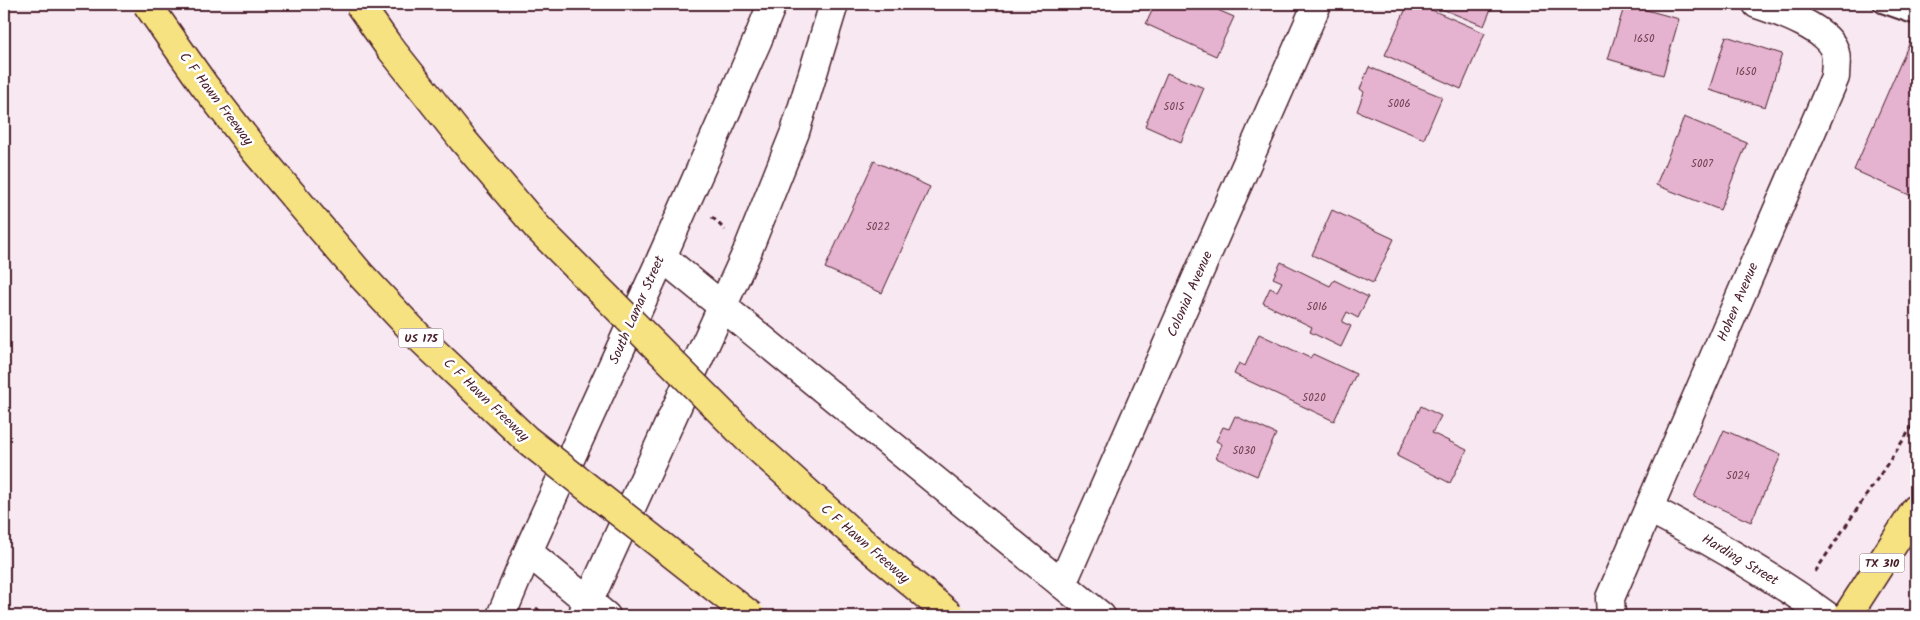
<svg xmlns="http://www.w3.org/2000/svg" width="1920" height="620" font-family="Kalam,sans-serif">
<rect width="100%" height="100%" fill="#f7e8f1"/>
<filter id="ink" filterUnits="userSpaceOnUse"><feTurbulence type="fractalNoise" baseFrequency=".02" numOctaves="2"/><feDisplacementMap in="SourceGraphic" scale="10" xChannelSelector="R" yChannelSelector="G"/><feConvolveMatrix kernelMatrix="1 2 1 2 8 2 1 2 1" color-interpolation-filters="sRGB"/></filter>
<g filter="url(#ink)">
<g fill="#e5b2cf" stroke="#4a1f2b">
<polygon points="1155,4 1204,4 1234,17 1216,56 1146,24"/>
<polygon points="1408,4 1418,4 1485,33 1461,89 1385,55"/>
<polygon points="1444,4 1493,4 1484,26 1442,9"/>
<polygon points="1625,4 1679,19 1663,75 1608,59"/>
<polygon points="1726,36 1782,54 1765,107 1709,90"/>
<polygon points="1911,39 1916,42 1916,198 1854,170"/>
<polygon points="1369,67 1442,97 1424,139 1357,111 1364,92 1360,89"/>
<polygon points="1167,73 1204,88 1181,142 1145,126"/>
<polygon points="1684,117 1747,143 1720,210 1656,185"/>
<polygon points="874,161 930,187 882,293 825,268"/>
<polygon points="1332,210 1394,239 1373,283 1312,255"/>
<polygon points="1281,262 1330,286 1334,280 1368,297 1358,318 1347,312 1342,322 1351,326 1341,347 1310,332 1312,327 1263,303 1270,288 1277,291 1282,282 1273,278"/>
<polygon points="1259,334 1310,358 1313,354 1356,374 1334,421 1234,374 1239,363 1245,366"/>
<polygon points="1421,406 1441,416 1432,433 1467,450 1450,483 1397,456"/>
<polygon points="1235,416 1276,434 1257,476 1216,458 1222,444 1216,441 1223,427 1229,429"/>
<polygon points="1724,430 1781,455 1751,522 1694,497"/>
</g>
<g fill="none" stroke-linecap="round" stroke-linejoin="round">
<g stroke="#4a1f2b" stroke-width="20">
<polyline id="service" points="1882,4 1916,16"/>
</g>
<g stroke="#4a1f2b" stroke-width="31">
<g id="minor">
<path d="M 1650,509 C 1711,541 1771,575 1827,616"/>
<polyline points="1062,584 1317,4"/>
<path d="M 1611,616 L 1610,598 L 1835,77 C 1835,69 1837,60 1835,53 C 1831,29 1778,11 1757,4"/>
</g>
</g>
<g stroke="#4a1f2b" stroke-width="31">
<g id="secondary">
<polyline points="662,257 1101,616"/>
<polyline points="528,552 606,616"/>
<polyline points="501,616 530,547 662,257 758,39 772,4"/>
<polyline points="582,616 747,252 795,132 834,4"/>
</g>
</g>
<g stroke="#4a1f2b" stroke-width="31">
<polyline id="primary" points="1847,616 1916,509"/>
</g>
<g stroke="#4a1f2b" stroke-width="3" stroke-dasharray="5 4" stroke-linecap="butt">
<polyline points="712,217 725,230"/>
<polyline points="1815,572 1916,421"/>
<polyline points="536,608 546,616"/>
</g>
<use href="#service" stroke="#fff" stroke-width="16"/>
<use href="#minor" stroke="#fff" stroke-width="28"/>
<use href="#secondary" stroke="#fff" stroke-width="28"/>
<use href="#primary" stroke="#f6e281" stroke-width="28"/>
<g stroke="#4a1f2b" stroke-width="31" stroke-linecap="butt">
<g id="motorway-bridge">
<polyline points="147,4 204,85 256,152 360,274 420,338 526,439 751,616"/>
<polyline points="359,4 387,44 463,140 537,227 748,439 858,538 951,616"/>
</g>
</g>
<use href="#motorway-bridge" stroke="#f6e281" stroke-width="28"/>
</g>
</g>
<g text-anchor="middle" dominant-baseline="central" stroke-width="5" stroke-linejoin="round" paint-order="stroke">
<g font-size="11" fill="#714454">
<text x="1644" y="39">1650</text>
<text x="1746" y="72">1650</text>
<text x="1399" y="104">5006</text>
<text x="1174" y="107">5015</text>
<text x="1702" y="164">5007</text>
<text x="878" y="227">5022</text>
<text x="1317" y="307">5016</text>
<text x="1314" y="398">5020</text>
<text x="1244" y="451">5030</text>
<text x="1738" y="476">5024</text>
</g>
<g fill="#fff" stroke="#80626b" stroke-width="1">
<rect x="398.5" y="328.5" width="45" height="19" rx="4"/>
<rect x="1859.5" y="553.5" width="45" height="19" rx="4"/>
</g>
<g font-size="12" font-weight="bold" fill="#4a1f2b">
<text x="421" y="338">US 175</text>
<text x="1882" y="563">TX 310</text>
</g>
<g font-size="14" fill="#4a1f2b" stroke="#fff">
<text transform="translate(216 99) rotate(53)">C F Hawn Freeway</text>
<text transform="translate(1190 294) rotate(-66)">Colonial Avenue</text>
<text transform="translate(1738 302) rotate(-67)">Hohen Avenue</text>
<text transform="translate(637 310) rotate(-66)">South Lamar Street</text>
<text transform="translate(486 400) rotate(44)">C F Hawn Freeway</text>
<text transform="translate(865 544) rotate(41)">C F Hawn Freeway</text>
<text transform="translate(1740 560) rotate(31)">Harding Street</text>
</g>
</g>
<rect width="1920" height="620" fill="none" stroke="#fff" stroke-width="20"/>
<rect x="10" y="10" width="1900" height="600" fill="none" stroke="#4a1f2b" stroke-width="2" filter="url(#ink)"/>
</svg>
